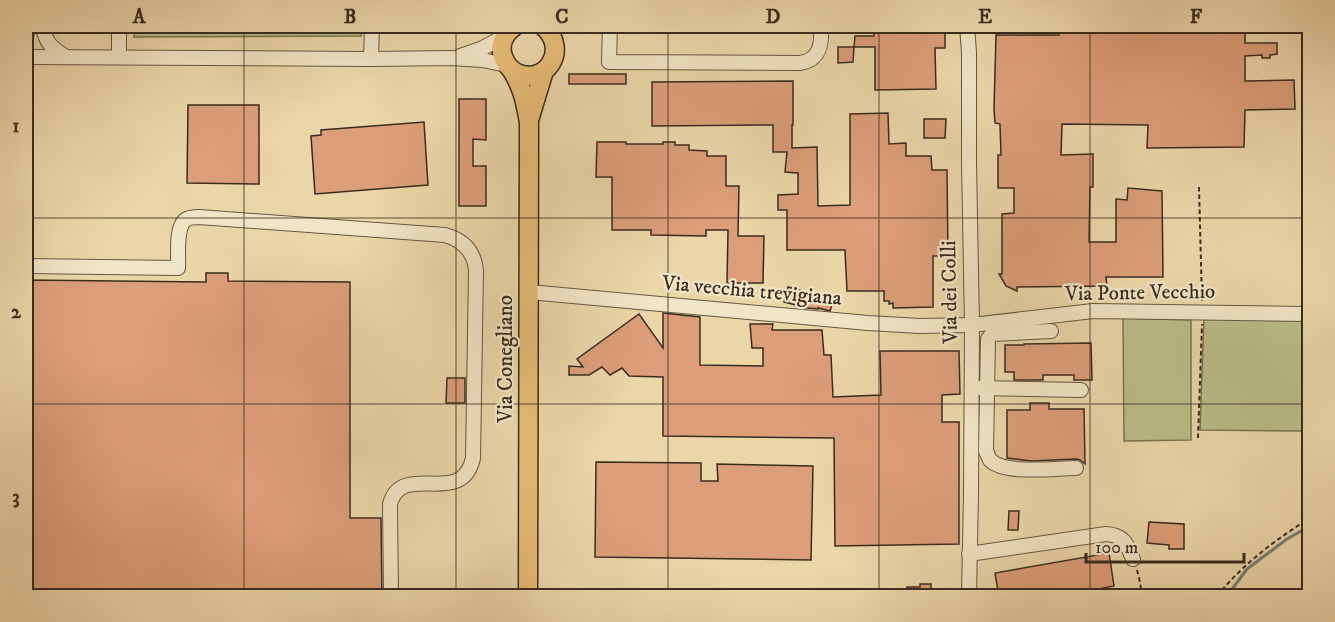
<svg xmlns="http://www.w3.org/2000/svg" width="1335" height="622" font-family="'IM FELL DW Pica',serif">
<rect width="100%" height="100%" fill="#ebd6a8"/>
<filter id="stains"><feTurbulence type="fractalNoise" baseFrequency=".00333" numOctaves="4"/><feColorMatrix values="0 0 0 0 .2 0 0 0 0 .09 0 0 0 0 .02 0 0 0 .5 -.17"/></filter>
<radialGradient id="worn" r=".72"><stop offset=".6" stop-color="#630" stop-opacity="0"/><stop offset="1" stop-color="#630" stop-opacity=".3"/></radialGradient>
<g fill="#b9bd86" stroke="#787453" stroke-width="1.5">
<polygon points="135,26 361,26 361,36 134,37"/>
<polygon points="1204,316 1309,321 1309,431 1200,430"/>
<polygon points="1123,318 1191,320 1191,440 1124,441"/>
</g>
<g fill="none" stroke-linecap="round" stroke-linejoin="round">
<polyline stroke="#747f78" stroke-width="3" points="1227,596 1247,569 1287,539 1310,526"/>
</g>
<g fill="#dc9e78" stroke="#382b20" stroke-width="1.5">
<polygon points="874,26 945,26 945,48 935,48 936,89 875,90 875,47 854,47 855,36 874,36"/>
<polygon points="1060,26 1245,26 1245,43 1277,43 1277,54 1270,55 1270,58 1262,58 1262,55 1245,56 1245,81 1294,80 1295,109 1245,110 1244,147 1147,148 1148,125 1062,124 1061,155 1093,154 1093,187 1090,187 1089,242 1116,242 1116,199 1127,200 1128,188 1162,191 1163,277 1106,277 1107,286 1017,287 1017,291 1006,286 999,274 1002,274 1002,214 1014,213 1014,188 998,188 998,155 1001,155 1000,124 995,123 994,109 996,35 1059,35"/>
<polygon points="838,47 854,47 853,62 838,63"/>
<rect x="569" y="74" width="57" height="10"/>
<polygon points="793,81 793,125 792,125 792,148 817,147 818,206 850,205 850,114 888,113 889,144 906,143 906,156 931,156 932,170 947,170 948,256 933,256 933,307 893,308 893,303 889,304 889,301 884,301 884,291 847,291 845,250 787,250 787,210 778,210 778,195 798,194 798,173 785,172 787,152 773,152 773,125 652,126 652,82"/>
<polygon points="459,99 486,99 486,140 473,139 473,166 486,166 486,206 459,206"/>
<polygon points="188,105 259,105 259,184 187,183"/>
<polygon points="924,119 946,119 945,138 924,138"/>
<polygon points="424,122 428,185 315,194 311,136 321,135 321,130"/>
<polygon points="597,142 626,142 626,144 663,144 663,142 675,142 675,145 689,145 689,150 707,151 707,156 726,156 726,186 739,186 738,236 764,236 763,283 727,283 728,230 706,230 706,236 651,235 651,230 612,230 612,177 596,177"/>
<polygon points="206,273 228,273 228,281 350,282 350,518 381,518 382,597 26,597 26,280 206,282"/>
<polygon points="788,287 834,299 830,311 818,308 818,309 807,308 784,302"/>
<polygon points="663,313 700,317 700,365 763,366 763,348 752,348 750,324 773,324 772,330 822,330 824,355 831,355 833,397 881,395 880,351 959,351 960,394 942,395 942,422 959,422 959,544 835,546 834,438 663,436 663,377 629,376 622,368 610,375 602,367 589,375 569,375 569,366 583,367 577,359 639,314 663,348"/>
<polygon points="1091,343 1092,380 1074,380 1074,375 1043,375 1043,380 1014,380 1014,372 1005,372 1005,345 1024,345 1024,344"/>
<polygon points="447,378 465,378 465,403 446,403"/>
<polygon points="1030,403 1049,403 1049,409 1084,409 1085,464 1080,460 1076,459 1031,461 1007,458 1007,410 1030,410"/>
<polygon points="596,462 701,463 701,481 718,481 717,464 813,466 811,560 595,557"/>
<polygon points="1009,511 1019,511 1018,530 1008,530"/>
<polygon points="1149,522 1184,524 1184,549 1169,549 1169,545 1147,543"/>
<polygon points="1109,553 1114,586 1093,590 1094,597 1039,597 1038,595 1029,597 999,597 995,573"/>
<polygon points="920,584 931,584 931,597 907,597 907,587 920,587"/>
</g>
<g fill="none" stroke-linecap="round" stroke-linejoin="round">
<g stroke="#655642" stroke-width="16">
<g id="minor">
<path d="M 43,26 C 45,43 52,48 66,57"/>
<polyline points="119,26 119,57"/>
<path d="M 610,26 L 609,62 L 800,63 C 819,60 822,46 821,29 L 816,26"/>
<polyline points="967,26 969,52 969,162 972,325 971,493 969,596"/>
<polyline points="26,38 28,26"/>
<polyline points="460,56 483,48 505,36"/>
<polyline points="26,57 371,59 451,58 482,60 507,65"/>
<polyline points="371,59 372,26"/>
<path d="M 26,266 L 178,268 C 179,256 175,229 185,220 C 189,217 194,217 199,217 L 445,235 C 463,240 474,251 476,270 L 473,458 C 462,509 402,460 390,504 L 391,596"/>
<polyline points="529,292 868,323 920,326 972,325 1093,311 1310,314"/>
<path d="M 1051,331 L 992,334 L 988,339 L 986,451 C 987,453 989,458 990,460 C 1005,475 1055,468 1076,468"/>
<polyline points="978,388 1081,390"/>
<path d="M 969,554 L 1106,534 C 1124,535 1127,544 1133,559"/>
</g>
</g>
<g stroke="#382b20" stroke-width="21">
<g id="major">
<path d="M 515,26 C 506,32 500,42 502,53 C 504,61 508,68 515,72 C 544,88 571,50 543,26"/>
<path d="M 511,69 C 523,88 525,101 529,122 L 528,596"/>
<polyline points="530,117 544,71"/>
</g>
</g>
<g stroke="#382b20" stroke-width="2" stroke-dasharray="4.5 3" stroke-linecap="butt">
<polyline points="1199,187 1202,301"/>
<polyline points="1198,438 1202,324"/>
<polyline points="1137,570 1140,582 1142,596"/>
<path d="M 1217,596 C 1243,564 1275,540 1310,518"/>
</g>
<use href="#minor" stroke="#f2e4c6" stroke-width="14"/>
<use href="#major" stroke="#e6bb74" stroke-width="18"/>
</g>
<path fill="none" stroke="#382b20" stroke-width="1.5" stroke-opacity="0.55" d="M 244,26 L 244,596M 456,26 L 456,596M 668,26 L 668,596M 879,26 L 879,596M 1090,26 L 1090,596M 26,218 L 1310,218M 26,404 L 1310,404"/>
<g text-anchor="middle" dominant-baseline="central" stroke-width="4.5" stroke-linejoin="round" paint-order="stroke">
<g font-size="21" fill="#382b20" stroke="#f2e4c6">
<text transform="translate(752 291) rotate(5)">Via vecchia trevigiana</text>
<text transform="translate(950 292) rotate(-91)">Via dei Colli</text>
<text transform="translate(1140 293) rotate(-1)">Via Ponte Vecchio</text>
<text transform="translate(506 359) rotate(-90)">Via Conegliano</text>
</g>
</g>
<rect width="1335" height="622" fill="none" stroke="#ebd6a8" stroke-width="66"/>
<path d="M1086 553v9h158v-9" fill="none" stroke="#382b20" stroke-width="3"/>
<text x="1095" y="553" font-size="18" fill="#382b20" stroke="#f2e4c6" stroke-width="4.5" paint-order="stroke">100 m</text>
<rect x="33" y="33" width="1269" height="556" fill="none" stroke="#382b20" stroke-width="2"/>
<g font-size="20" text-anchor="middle" font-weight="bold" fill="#382b20">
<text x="139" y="23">A</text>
<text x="350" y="23">B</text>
<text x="562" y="23">C</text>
<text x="773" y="23">D</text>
<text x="985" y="23">E</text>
<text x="1196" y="23">F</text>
<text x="16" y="132">1</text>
<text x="16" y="318">2</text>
<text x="16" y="503">3</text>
</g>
<rect width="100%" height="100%" filter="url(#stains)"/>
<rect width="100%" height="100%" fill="url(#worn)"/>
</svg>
